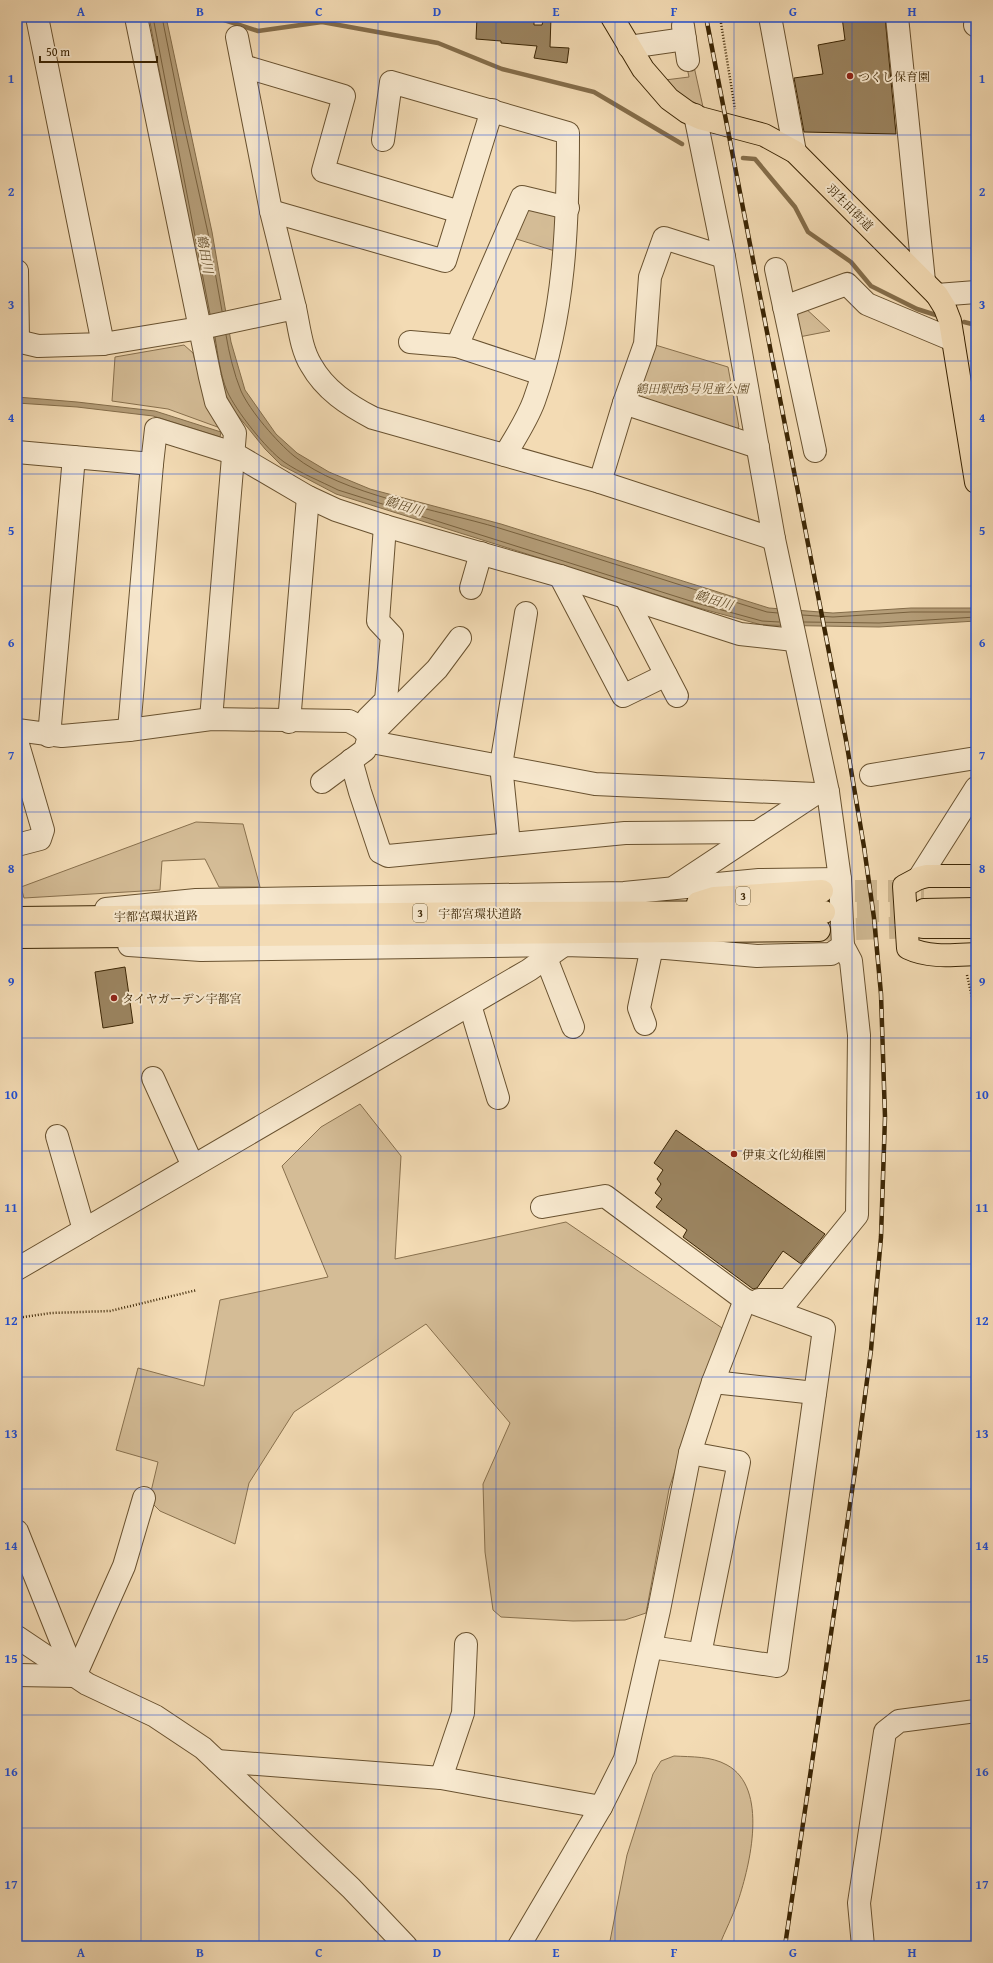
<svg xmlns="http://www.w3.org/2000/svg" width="993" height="1963" font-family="'Gentium Book Plus','Noto Serif JP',serif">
<rect width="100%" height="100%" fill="#f3dbb4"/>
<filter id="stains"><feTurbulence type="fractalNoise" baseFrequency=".005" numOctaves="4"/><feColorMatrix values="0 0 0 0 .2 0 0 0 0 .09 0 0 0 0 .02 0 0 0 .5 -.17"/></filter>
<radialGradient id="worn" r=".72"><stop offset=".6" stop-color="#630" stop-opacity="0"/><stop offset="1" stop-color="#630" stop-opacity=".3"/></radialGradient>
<g fill="#d4bc96" stroke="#88704d">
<polygon points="693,62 703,107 687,101 665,80 689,77 686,63"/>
<polygon points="532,206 553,212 561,222 558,252 510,237 522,211"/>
<polygon points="803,306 830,331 799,337 795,318 800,307"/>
<polygon points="652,344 728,367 739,427 732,433 633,401"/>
<polygon points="184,345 193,353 205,400 223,429 168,409 112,401 115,357"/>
<polygon points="196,822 243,824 260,887 219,887 205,859 162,861 160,890 24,898 21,887"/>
<polygon points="360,1104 401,1156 395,1259 566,1222 725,1330 705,1378 669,1489 646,1613 625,1620 573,1621 501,1617 493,1610 485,1552 483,1484 510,1423 426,1324 294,1412 249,1483 235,1544 160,1511 149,1500 158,1462 116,1450 138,1368 204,1386 220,1300 328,1277 282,1166 321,1127"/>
<path d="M 674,1756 C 692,1757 711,1756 727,1765 C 769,1788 750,1865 738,1901 C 733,1916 725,1931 719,1946 L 609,1946 L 627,1855 L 653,1774 L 661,1761 Z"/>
</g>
<g fill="#b49d78" stroke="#846d4a">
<polygon points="149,17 166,17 212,232 231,342 245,390 276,434 297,453 329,472 370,489 501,524 769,608 833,613 911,608 976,608 976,621 879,627 762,625 699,608 336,494 281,465 265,449 235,412 224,392 216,365"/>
<polygon points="17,397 77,402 155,411 221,432 220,437 153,416 77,407 17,403"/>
</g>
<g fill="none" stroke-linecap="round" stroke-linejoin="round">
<g stroke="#78613e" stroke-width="1">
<polyline points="153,17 210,314"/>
<polyline points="162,17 182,117 208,233 222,311"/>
<path d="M 226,335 C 229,353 234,374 241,391 C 250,411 277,442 294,456 C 342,495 439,510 499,528 C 589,555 678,585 767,612 L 778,613"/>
<path d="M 215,337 C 218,355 220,374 227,391 C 236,411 266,449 284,462 C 300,473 320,481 338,490 L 700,604 L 762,621 L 779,622"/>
<polyline points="802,615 833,617 911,612 976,612"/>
<polyline points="804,622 879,623 976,617"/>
</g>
<g stroke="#846d4a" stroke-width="4.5">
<polyline points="215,17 258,31 322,22 438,43 502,69 594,92 682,144"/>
<polyline points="743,158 755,159 795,207 808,232 851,262 871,286 917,309 939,316"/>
<polyline points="964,322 976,325"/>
</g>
</g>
<g fill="#9b8460" stroke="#3b2504">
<polygon points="477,17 534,17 534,25 542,25 544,17 551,17 550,47 569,48 567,63 534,58 537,46 501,43 501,41 476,39"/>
<polygon points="842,17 885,17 896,134 804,132 794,78 823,74 818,45 845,40"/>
<polygon points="125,967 133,1023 103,1028 95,972"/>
<polygon points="676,1130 825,1234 801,1264 783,1251 757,1288 753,1289 683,1237 687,1230 656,1207 662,1199 655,1193 661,1184 657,1179 663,1170 654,1163"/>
</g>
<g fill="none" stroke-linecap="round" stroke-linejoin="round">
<g stroke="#ceb791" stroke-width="22" stroke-dasharray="22 11" stroke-linecap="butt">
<polyline points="822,891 924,891"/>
<polyline points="824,912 924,910"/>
<polyline points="823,930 923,927"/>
</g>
<g stroke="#695230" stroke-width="24">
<g id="minor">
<polyline points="136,17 210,377 216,402 235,433 211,719"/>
<polyline points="897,17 924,281"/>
<polyline points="771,22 795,152"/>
<polyline points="975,25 976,25"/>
<polyline points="683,26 688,60"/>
<polyline points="237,37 271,211 295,308"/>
<polyline points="629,47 685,39"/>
<polyline points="243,66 344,96 323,171 460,212"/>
<path d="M 383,140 L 391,82 L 568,133 C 568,224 565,315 534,401 C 527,420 515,438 505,455"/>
<polyline points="271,211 445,261 492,110"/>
<polyline points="776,269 815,451"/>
<polyline points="17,271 18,342"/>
<polyline points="937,295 976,292"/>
<polyline points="784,307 847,284 867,304 953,340"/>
<polyline points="17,341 38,346 103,344 37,17"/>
<polyline points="410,342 457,346"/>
<path d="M 103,344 L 206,327 L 295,308 C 299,326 301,349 311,365 C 325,390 348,405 373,418 L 600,482 L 774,539"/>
<polyline points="542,374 457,346 522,197 568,208"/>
<polyline points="624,403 758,447"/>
<polyline points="17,452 152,464 156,429 233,453 308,497 336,510 385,526 560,576 740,634 794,640"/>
<polyline points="600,482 624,403 645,344 650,277 664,238 724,257"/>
<polyline points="560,576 623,696 666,675"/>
<polyline points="471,588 481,553"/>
<polyline points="626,598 677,696"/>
<polyline points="289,722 308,497"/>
<polyline points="380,726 437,669 460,638"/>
<polyline points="17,730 62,736 129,730 211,719 349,721 360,727 377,743 595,784 815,794 828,792"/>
<polyline points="129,730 152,464"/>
<polyline points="49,736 74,457"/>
<polyline points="17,741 43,830 40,839 17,845"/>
<polyline points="351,760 360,792 380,852 388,856 625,833 757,832"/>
<polyline points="871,775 976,758"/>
<polyline points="322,782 365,750 369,736 368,718 386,700 392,636 378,621 385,526"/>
<polyline points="509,844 501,765 526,613"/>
<polyline points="919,878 976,788"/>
<polyline points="676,886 815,794"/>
<polyline points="106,909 196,900 624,893 759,880 840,879"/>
<polyline points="129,945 201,950 564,945 666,948 757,956 831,954 843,946 840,879 828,792 774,539 724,257 695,115"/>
<polyline points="546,958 573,1027"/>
<polyline points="470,1005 498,1098"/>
<polyline points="645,1024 639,1008 652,947"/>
<polyline points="153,1078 193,1166"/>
<polyline points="57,1136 84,1230"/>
<polyline points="542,1207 605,1196 745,1300 824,1329 777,1666 651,1647"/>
<polyline points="17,1269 529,970 564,945"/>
<polyline points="759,1300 788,1300 857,1215 859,1035 851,961 843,946"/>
<polyline points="713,1382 815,1393"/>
<polyline points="690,1453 739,1462 700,1654"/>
<polyline points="17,1531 75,1676"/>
<polyline points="17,1637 87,1684 155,1716 203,1748 351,1888 406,1946"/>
<polyline points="17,1675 75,1676"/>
<polyline points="75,1676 124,1566 144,1498"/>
<polyline points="217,1761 441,1778 463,1713 466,1644"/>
<polyline points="441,1778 601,1807 519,1946"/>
<polyline points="601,1807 625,1759 659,1610 690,1453 713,1382 745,1300"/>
<polyline points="863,1946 859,1903 885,1732 899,1721 976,1711"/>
</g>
</g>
<g stroke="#3b2504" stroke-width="24">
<g id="major">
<polyline points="612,17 643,69 669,99 687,112 700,118 764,135 795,152 937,295 945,308 950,321 976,482"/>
<path d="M 976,876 L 927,876 L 919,878 L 904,886 L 908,948 C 929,958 953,955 976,954"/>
<polyline points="698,903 714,898 822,891"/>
<polyline points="924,910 976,909"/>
<polyline points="17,918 489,913 824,912"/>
<polyline points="923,927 976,927"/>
<polyline points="17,937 819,930"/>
</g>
</g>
<g stroke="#3b2504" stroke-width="2.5" stroke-dasharray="1 2" stroke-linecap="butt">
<polyline points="720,17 735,109"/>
<polyline points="967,975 976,1015"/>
<polyline points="17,1318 51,1313 110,1311 197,1290"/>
</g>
<use href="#minor" stroke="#f7e8ce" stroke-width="22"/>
<use href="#major" stroke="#f3dbb4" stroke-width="22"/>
<g stroke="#3b2504" stroke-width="4.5">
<polyline id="rail" points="706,17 846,740 864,847 874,918 881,994 885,1117 881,1237 871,1350 857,1457 785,1946"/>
</g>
<use href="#rail" stroke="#f7e8ce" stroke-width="3" stroke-dasharray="9" stroke-linecap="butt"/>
</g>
<path fill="none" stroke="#1d4ed8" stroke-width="1" stroke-opacity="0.55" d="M 141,17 L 141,1946M 259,17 L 259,1946M 378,17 L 378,1946M 496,17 L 496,1946M 615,17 L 615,1946M 734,17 L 734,1946M 852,17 L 852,1946M 17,135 L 976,135M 17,248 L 976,248M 17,361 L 976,361M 17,474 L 976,474M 17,586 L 976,586M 17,699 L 976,699M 17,812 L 976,812M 17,925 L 976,925M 17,1038 L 976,1038M 17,1151 L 976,1151M 17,1264 L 976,1264M 17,1377 L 976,1377M 17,1489 L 976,1489M 17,1602 L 976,1602M 17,1715 L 976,1715M 17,1828 L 976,1828"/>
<g fill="#8f2418" stroke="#f7e8ce" stroke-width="1.5">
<circle cx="850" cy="76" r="4"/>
<circle cx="114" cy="998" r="4"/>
<circle cx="734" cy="1154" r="4"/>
</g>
<g text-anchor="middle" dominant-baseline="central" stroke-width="4" stroke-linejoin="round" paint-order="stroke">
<g fill="#f7e8ce" stroke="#736041" stroke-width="1">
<rect x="736" y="887" width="14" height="18" rx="3"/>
<rect x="413" y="904" width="14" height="18" rx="3"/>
</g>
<g font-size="11" font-weight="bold" fill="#3b2504">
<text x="743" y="896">3</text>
<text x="420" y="913">3</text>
</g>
<g font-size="12" fill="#3b2504" stroke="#f7e8ce" text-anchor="start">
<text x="858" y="76">つくし保育園</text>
<text x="122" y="998">タイヤガーデン宇都宮</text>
<text x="742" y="1154">伊東文化幼稚園</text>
</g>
<g font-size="12" fill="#3b2504" stroke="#f7e8ce">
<text transform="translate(850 207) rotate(45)">羽生田街道</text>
<text x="480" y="913">宇都宮環状道路</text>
<text transform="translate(156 916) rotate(-1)">宇都宮環状道路</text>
</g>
<g font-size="12" font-style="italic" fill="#614b28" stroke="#f7e8ce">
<text x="692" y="388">鶴田駅西3号児童公園</text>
</g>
<g font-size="13" font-style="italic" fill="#5f4927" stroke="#f7e8ce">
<text transform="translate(205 254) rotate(80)">鶴田川</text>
<text transform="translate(404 506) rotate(17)">鶴田川</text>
<text transform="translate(714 600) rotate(17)">鶴田川</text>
</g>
</g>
<rect width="993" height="1963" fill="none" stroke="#f3dbb4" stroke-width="44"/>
<path d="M40 56v6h117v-6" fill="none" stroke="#3b2504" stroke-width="2"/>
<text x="46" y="56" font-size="12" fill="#3b2504" stroke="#f7e8ce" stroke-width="3" paint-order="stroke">50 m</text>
<rect x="22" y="22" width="949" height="1919" fill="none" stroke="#1d4ed8" stroke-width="1.5"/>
<g font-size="13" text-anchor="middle" font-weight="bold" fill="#1d4ed8">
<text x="81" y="16">A</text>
<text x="200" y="16">B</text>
<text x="319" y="16">C</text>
<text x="437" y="16">D</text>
<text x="556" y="16">E</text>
<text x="674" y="16">F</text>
<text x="793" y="16">G</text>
<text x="912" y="16">H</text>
<text x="11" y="83">1</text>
<text x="982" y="83">1</text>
<text x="11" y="196">2</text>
<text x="982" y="196">2</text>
<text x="11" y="309">3</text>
<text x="982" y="309">3</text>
<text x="11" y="422">4</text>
<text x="982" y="422">4</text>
<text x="11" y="535">5</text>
<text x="982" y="535">5</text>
<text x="11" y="647">6</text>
<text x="982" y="647">6</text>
<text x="11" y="760">7</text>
<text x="982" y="760">7</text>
<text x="11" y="873">8</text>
<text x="982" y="873">8</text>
<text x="11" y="986">9</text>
<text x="982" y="986">9</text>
<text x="11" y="1099">10</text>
<text x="982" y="1099">10</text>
<text x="11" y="1212">11</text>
<text x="982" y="1212">11</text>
<text x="11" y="1325">12</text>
<text x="982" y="1325">12</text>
<text x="11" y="1438">13</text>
<text x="982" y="1438">13</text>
<text x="11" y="1550">14</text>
<text x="982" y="1550">14</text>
<text x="11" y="1663">15</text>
<text x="982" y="1663">15</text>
<text x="11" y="1776">16</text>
<text x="982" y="1776">16</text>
<text x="11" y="1889">17</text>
<text x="982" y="1889">17</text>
<text x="81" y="1957">A</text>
<text x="200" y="1957">B</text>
<text x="319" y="1957">C</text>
<text x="437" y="1957">D</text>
<text x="556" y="1957">E</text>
<text x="674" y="1957">F</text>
<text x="793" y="1957">G</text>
<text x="912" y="1957">H</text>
</g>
<rect width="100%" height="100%" filter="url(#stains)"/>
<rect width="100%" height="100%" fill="url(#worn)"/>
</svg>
